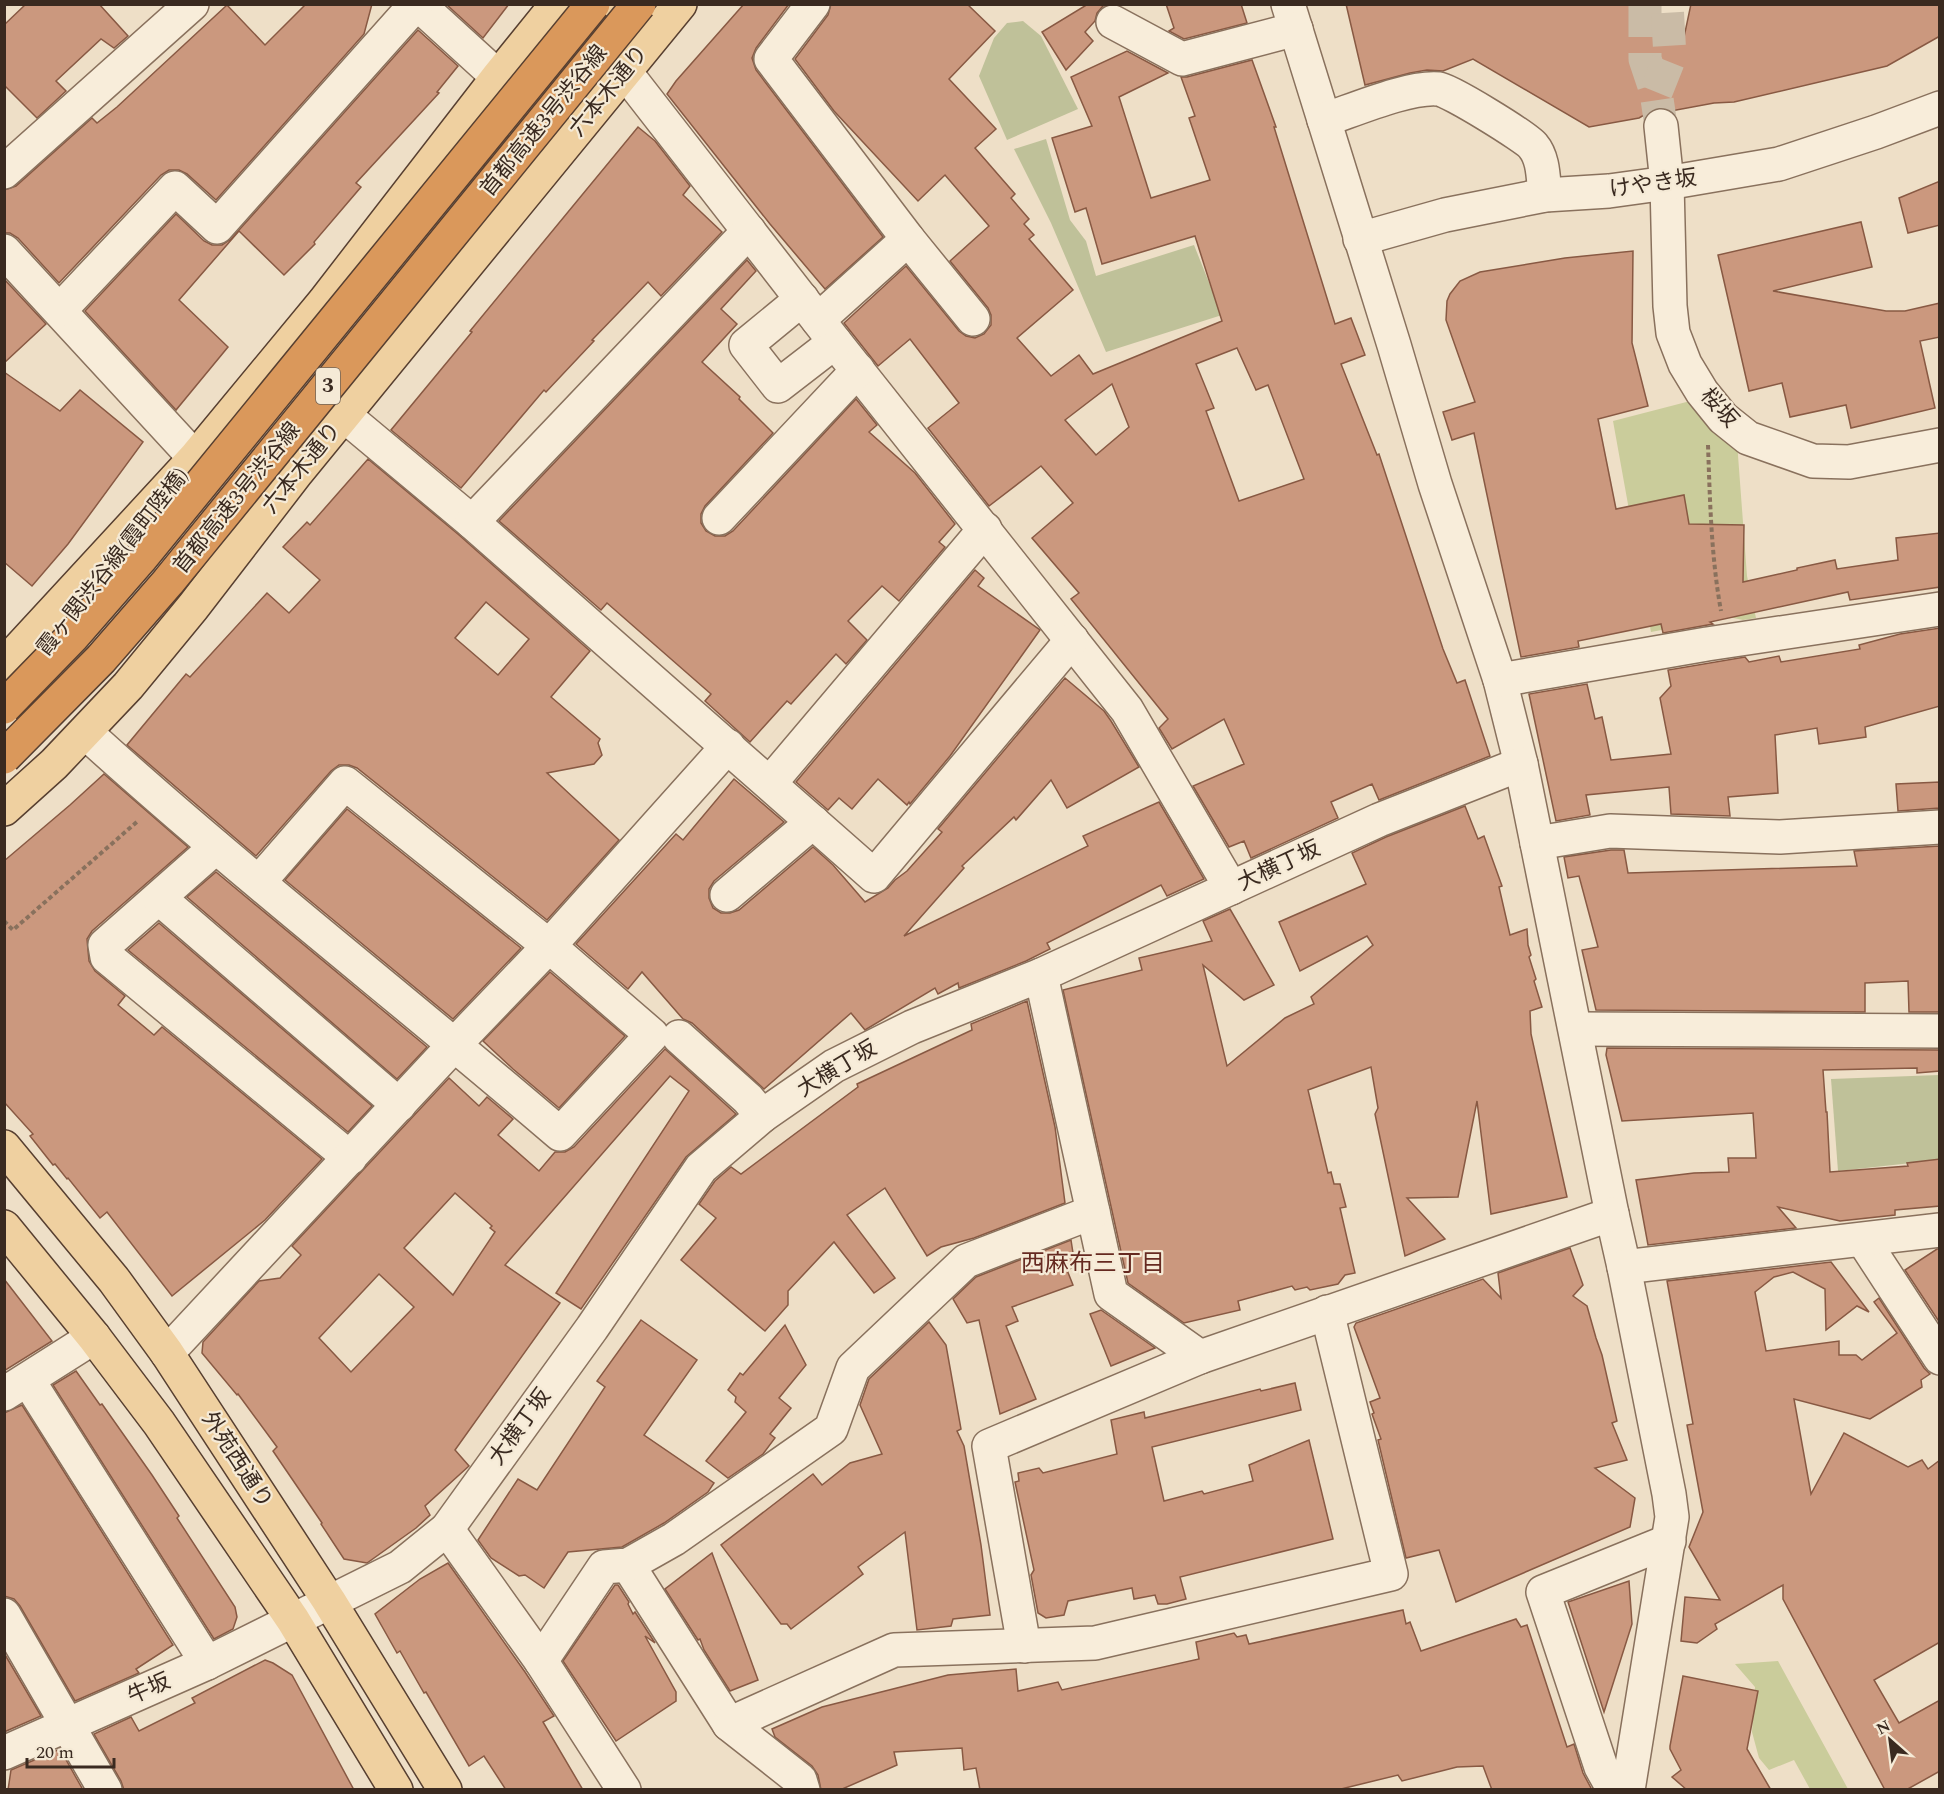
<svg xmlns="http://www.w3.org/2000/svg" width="1944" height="1794" font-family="Spectral,'Noto Sans JP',serif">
<rect width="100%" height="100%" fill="#eedfc7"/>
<g fill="#cacc9b">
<polygon points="1698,399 1737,442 1747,576 1756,618 1743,620 1729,617 1651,632 1613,421"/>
<polygon points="1778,1661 1848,1789 1810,1789 1794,1760 1769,1770 1759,1758 1752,1732 1755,1687 1735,1664"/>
</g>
<g fill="#bfc199">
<polygon points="1023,21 1041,36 1078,109 1007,140 979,76 994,38 1007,23"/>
<polygon points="1046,139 1070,220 1086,241 1096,276 1194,245 1222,315 1106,352 1051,223 1014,149"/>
<polygon points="1939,1075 1939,1160 1838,1171 1831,1079"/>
</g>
<g fill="#cb987e" stroke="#885943" stroke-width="1.5" fill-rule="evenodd">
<polygon points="26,4 99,4 128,36 114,48 101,39 56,81 66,91 37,118 4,85 4,25"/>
<polygon points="306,4 372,4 364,34 216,200 187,174 179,170 169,170 161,175 59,283 18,238 10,233 4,233 4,190 16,186 92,118 97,123 117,107 227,5 265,45"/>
<polygon points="446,4 509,4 483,38"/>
<polygon points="744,4 789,4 756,48 752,58 756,70 883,237 825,289 770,224 667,94 676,81"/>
<path d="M 831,4 L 967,4 L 995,31 L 949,79 L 996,129 L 975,148 L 1015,194 L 1011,198 L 1029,219 L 1024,224 L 1034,235 L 1029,239 L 1073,290 L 1017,338 L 1051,376 L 1079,355 L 1093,374 L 1222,321 L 1195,236 L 1102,264 L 1086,208 L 1075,212 L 1052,138 L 1092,126 L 1071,77 L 1127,51 L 1168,73 L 1119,97 L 1151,198 L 1210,180 L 1189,118 L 1195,116 L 1181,77 L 1187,77 L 1252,60 L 1276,127 L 1274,127 L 1335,324 L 1351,318 L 1365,355 L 1341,364 L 1377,455 L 1379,454 L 1443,649 L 1457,683 L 1465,680 L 1490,756 L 1379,800 L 1372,784 L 1331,802 L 1338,818 L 1251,858 L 1244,841 L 1229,847 L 1193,786 L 1244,764 L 1224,719 L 1172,749 L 1159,728 L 1168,719 L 1071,599 L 1079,593 L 1032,538 L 1073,503 L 1041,466 L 989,506 L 928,428 L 959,403 L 910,339 L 878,366 L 844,323 L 906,266 L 959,331 L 966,336 L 975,338 L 984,334 L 991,325 L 991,315 L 988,308 L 950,261 L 989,226 L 945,175 L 918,201 L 834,111 L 795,59 L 828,15 ZM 1237,348 L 1256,390 L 1268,385 L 1304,479 L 1239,501 L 1206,411 L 1214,408 L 1196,364 ZM 1112,384 L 1129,427 L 1096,455 L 1065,420 Z"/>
<polygon points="1088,4 1108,4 1103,6 1097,13 1095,21 1085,32 1093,41 1066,70 1042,32"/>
<polygon points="1166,4 1241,4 1247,23 1184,39 1169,31 1174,28"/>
<polygon points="1346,4 1645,4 1645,12 1683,42 1691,4 1940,4 1940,36 1887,66 1734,102 1714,103 1671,111 1668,109 1658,107 1639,118 1589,127 1473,59 1443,71 1427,70 1410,73 1365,85"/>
<polygon points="418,30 458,66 437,92 439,93 356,183 361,187 314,242 315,244 284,275 239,231 179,300 228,347 176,410 85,311 176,214 204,241 212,245 222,245 231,239"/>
<polygon points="638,127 655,141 690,186 683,195 722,232 661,296 648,282 592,340 594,341 546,392 544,390 461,488 391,430 472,332 470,331"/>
<polygon points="1940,181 1940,225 1908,233 1899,198"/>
<polygon points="1861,222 1872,267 1773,291 1886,311 1905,311 1940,303 1940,337 1920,341 1935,408 1851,428 1846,405 1790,417 1782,383 1749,391 1718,255"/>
<polygon points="1633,251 1632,343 1648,406 1598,419 1616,509 1684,495 1689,524 1744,525 1743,582 1797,570 1797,568 1835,560 1837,569 1898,560 1896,538 1940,533 1940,587 1850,600 1848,592 1710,622 1713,624 1663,633 1661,624 1578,641 1579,647 1521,657 1474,433 1452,440 1443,412 1475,402 1446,320 1447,301 1450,294 1460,281 1480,272 1565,258"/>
<polygon points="747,260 756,271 721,309 737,324 702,362 740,397 739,399 773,433 705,506 701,514 701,523 706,531 715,536 725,536 733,531 856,399 877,425 869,432 915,473 955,524 939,542 945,547 899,601 882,586 848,621 867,640 846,664 836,654 791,704 787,701 750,742 705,701 711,694 607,603 601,610 499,521"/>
<polygon points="4,279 46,324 4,363"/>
<polygon points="4,372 60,411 80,390 143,442 68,544 32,586 4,562"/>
<path d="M 368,459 L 459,535 L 590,651 L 551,697 L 600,739 L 598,743 L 602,755 L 594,764 L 547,773 L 619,840 L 547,920 L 357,768 L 349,765 L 339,765 L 331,771 L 256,856 L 127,745 L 186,674 L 190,677 L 267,593 L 289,613 L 320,580 L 283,547 L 307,522 L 310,525 ZM 486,602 L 529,639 L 498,675 L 455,638 Z"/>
<polygon points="975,570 984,578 978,586 1040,630 950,756 910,804 909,802 907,805 878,779 852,809 839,798 828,810 796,782"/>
<polygon points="1940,628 1940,706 1865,727 1866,737 1819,744 1817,728 1775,735 1778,793 1728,797 1730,816 1671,814 1669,787 1586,795 1590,815 1556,821 1529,694 1587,684 1595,719 1602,717 1611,760 1671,754 1660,698 1671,686 1668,670 1745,657 1749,662 1779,656 1781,662 1860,649 1859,645 1900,634"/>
<polygon points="1065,678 1104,711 1111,721 1139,767 1067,808 1051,780 1016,820 1014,817 962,866 964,868 904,936 1088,846 1083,836 1159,802 1204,879 1167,896 1161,885 1047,943 1050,949 1026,961 959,988 958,983 938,994 935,988 865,1030 851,1013 764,1089 692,1023 683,1019 642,972 628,989 576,944 676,834 683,840 734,779 784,822 714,881 709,889 709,898 713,908 721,913 730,913 739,910 813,847 833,865 865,902 888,888 895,880 907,871 942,832 938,829"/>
<polygon points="104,774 188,847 92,931 87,939 89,961 95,971 125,996 118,1005 154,1035 162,1027 322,1159 265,1220 172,1296 107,1212 100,1218 68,1178 67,1179 55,1164 53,1165 30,1136 33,1134 4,1102 4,861 70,805"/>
<polygon points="1940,782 1940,808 1898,811 1896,784"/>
<polygon points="1465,806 1478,839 1484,836 1502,886 1499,887 1510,935 1527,929 1528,945 1531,955 1529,957 1536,979 1534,981 1542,1007 1530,1011 1531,1034 1567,1197 1491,1214 1477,1101 1458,1197 1407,1198 1445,1239 1405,1256 1375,1114 1378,1108 1371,1067 1308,1090 1328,1173 1331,1172 1334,1184 1340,1184 1346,1207 1340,1208 1355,1273 1345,1275 1338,1284 1310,1290 1307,1287 1295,1290 1292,1286 1238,1301 1240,1310 1184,1323 1128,1283 1063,990 1142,970 1139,958 1212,941 1203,921 1230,909 1274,985 1244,1000 1203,965 1227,1066 1285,1018 1314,1004 1311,997 1373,945 1367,936 1300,971 1279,922 1366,884 1352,853 1386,837"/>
<polygon points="347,809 521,948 453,1019 285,880"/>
<polygon points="1940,846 1940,1012 1909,1012 1908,981 1865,983 1865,1012 1596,1010 1582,950 1598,947 1579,876 1568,878 1564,857 1611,850 1624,850 1628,873 1857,866 1854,851"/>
<polygon points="216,872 427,1047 397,1079 187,897"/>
<polygon points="159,923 372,1106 348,1132 128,950"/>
<polygon points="550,972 625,1036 559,1108 513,1069 483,1041"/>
<polygon points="1027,1001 1055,1127 1065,1203 974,1238 941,1247 927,1256 885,1188 847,1215 895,1278 874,1293 834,1242 788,1291 788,1305 765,1331 681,1260 716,1218 699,1204 715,1181 731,1167 741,1174 858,1087 857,1084 972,1030 971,1024"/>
<polygon points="1607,1048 1940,1050 1940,1071 1917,1073 1917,1068 1823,1070 1826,1112 1827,1112 1830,1172 1908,1166 1907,1163 1940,1159 1940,1206 1895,1210 1895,1215 1840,1221 1778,1207 1796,1228 1648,1245 1636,1180 1694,1173 1729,1172 1728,1158 1756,1158 1753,1113 1622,1121 1606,1055"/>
<path d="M 665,1049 L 736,1114 L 686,1157 L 581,1309 L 556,1293 L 689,1091 L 670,1076 L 505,1265 L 560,1303 L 455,1450 L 469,1466 L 425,1506 L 430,1515 L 416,1528 L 367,1563 L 344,1559 L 321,1524 L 322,1523 L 273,1451 L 277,1447 L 238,1394 L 237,1395 L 202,1353 L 203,1342 L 259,1281 L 280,1278 L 301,1255 L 292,1246 L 449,1078 L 479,1106 L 487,1097 L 513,1119 L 498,1135 L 539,1171 L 555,1152 L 565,1152 L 574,1147 ZM 455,1193 L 492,1226 L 490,1228 L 495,1232 L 453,1295 L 404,1248 ZM 379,1274 L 414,1307 L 351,1372 L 319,1338 Z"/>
<polygon points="1071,1240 1075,1266 1067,1270 1073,1285 1012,1307 1018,1321 1006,1326 1036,1399 1000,1414 979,1320 967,1323 953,1299 976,1277"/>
<polygon points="1570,1248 1583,1285 1573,1296 1587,1306 1596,1338 1602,1355 1617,1421 1612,1423 1627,1460 1595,1468 1635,1498 1630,1527 1456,1602 1439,1550 1406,1558 1378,1440 1381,1439 1372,1414 1374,1413 1370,1402 1380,1398 1354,1327 1356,1323 1483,1279 1501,1298 1498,1273"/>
<polygon points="1937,1249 1940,1249 1940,1323 1905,1270"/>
<polygon points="1831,1262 1869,1312 1857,1306 1826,1330 1825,1289 1793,1272 1774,1277 1755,1292 1766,1351 1839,1341 1839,1355 1856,1355 1862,1360 1897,1333 1874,1302 1879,1298 1924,1368 1930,1374 1921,1380 1922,1387 1870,1419 1794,1399 1811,1494 1844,1433 1908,1467 1922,1460 1928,1469 1940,1460 1940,1642 1874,1680 1899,1723 1940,1700 1940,1771 1906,1790 1885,1790 1783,1599 1783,1585 1715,1624 1717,1629 1697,1643 1681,1641 1685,1597 1720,1600 1689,1547 1703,1512 1687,1425 1693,1424 1667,1281"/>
<polygon points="4,1279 52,1341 4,1371"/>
<polygon points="1101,1310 1155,1348 1111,1366 1090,1314"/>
<polygon points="641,1320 697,1360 644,1435 714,1483 708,1492 664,1523 622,1547 568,1552 544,1588 525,1575 519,1576 491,1558 478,1540 518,1479 537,1490 605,1387 597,1381"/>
<polygon points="929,1322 946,1345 961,1429 957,1431 964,1446 981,1545 990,1615 953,1619 951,1626 917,1630 905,1532 858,1567 863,1574 791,1629 787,1624 781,1624 721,1545 813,1474 822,1485 850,1463 882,1454 860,1405 869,1379"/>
<polygon points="785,1325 806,1365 779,1398 791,1408 770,1434 775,1438 763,1454 728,1478 706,1461 746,1412 735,1402 736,1397 728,1390 740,1373 743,1375"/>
<polygon points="76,1371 100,1405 102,1404 152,1475 179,1516 177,1518 235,1607 237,1617 233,1629 214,1639 53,1385"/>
<polygon points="1295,1383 1301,1410 1152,1447 1164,1501 1202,1491 1204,1494 1253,1481 1249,1465 1309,1440 1333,1539 1180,1577 1186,1599 1167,1604 1158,1604 1155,1595 1134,1599 1132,1588 1068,1601 1064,1615 1046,1618 1038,1613 1031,1575 1034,1570 1015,1482 1019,1481 1018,1473 1039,1468 1043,1473 1117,1454 1111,1420 1144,1412 1145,1418 1260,1389 1261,1391"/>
<polygon points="22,1405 173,1645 136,1669 139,1673 75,1701 20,1606 14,1599 4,1596 4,1413"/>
<polygon points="712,1553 758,1680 730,1691 704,1650 700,1639 698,1640 665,1589"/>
<polygon points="448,1563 525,1672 554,1716 543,1722 583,1790 506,1790 484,1756 469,1766 426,1692 424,1693 400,1651 397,1653 375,1614 420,1579"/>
<polygon points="1629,1581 1632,1624 1604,1712 1568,1602"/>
<polygon points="615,1585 618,1585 629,1602 628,1604 633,1614 635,1612 655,1643 645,1636 676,1692 676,1701 616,1741 563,1661"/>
<polygon points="1403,1610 1406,1624 1410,1622 1421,1651 1516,1619 1521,1627 1527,1625 1567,1747 1574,1744 1583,1773 1592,1790 1492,1790 1483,1766 1457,1767 1402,1781 1398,1775 1337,1790 980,1790 976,1768 964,1770 962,1748 894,1752 897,1765 840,1790 821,1790 818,1775 812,1766 775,1737 772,1729 822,1707 948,1675 1016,1669 1018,1691 1058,1682 1062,1690 1199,1659 1196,1642 1234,1633 1237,1637 1246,1635 1249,1644"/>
<polygon points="4,1653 41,1716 4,1732"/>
<polygon points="265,1660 273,1663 292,1675 354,1790 124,1790 121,1781 94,1734 131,1717 139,1731 195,1703 192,1698"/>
<polygon points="1683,1676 1758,1691 1747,1749 1771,1790 1687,1790 1672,1777 1681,1770 1670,1749 1670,1746"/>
<polygon points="60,1749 83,1790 8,1790 11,1770"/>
</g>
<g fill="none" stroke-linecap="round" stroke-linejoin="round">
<g stroke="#cabba6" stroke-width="33" stroke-dasharray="33 16" stroke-linecap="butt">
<polyline points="1645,4 1645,59 1656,92 1661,126"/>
<polyline points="1656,92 1670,57 1667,4"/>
</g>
<g stroke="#89715d" stroke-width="36">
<g id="minor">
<polyline points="418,4 498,77"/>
<polyline points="813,4 771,59 908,239 973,319"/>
<polyline points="1288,4 1394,345 1435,484 1500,680 1521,764 1612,1214 1624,1267 1669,1494 1672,1517 1628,1790"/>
<polyline points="1113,22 1182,59 1296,29"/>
<polyline points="625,72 835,342 1127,710 1231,888"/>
<path d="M 1324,120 C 1354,110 1409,86 1439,89 C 1449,90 1526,137 1533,146 C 1544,159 1543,179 1545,195"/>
<polyline points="1661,126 1667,183 1670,306 1673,333 1685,364 1702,392 1723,418 1748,438 1813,461 1849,462 1940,445"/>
<polyline points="4,172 192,4"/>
<polyline points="1360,239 1445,215 1545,195 1609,191 1667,183 1779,164 1876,132 1940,108"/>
<polyline points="4,251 195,458"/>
<polyline points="802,299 746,345 778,386 835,342"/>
<polyline points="60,310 175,188 217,227 416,4"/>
<polyline points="818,320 908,239"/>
<polyline points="345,416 472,522 874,876 1072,640"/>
<polyline points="719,518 858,370"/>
<polyline points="472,522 749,231"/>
<polyline points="1500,680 1707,644 1940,609"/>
<path d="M 85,732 C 239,872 403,999 560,1134 L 652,1035 L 549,946 L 345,783 L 259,882"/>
<polyline points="770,783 985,529"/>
<polyline points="1537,843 1610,831 1780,837 1940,827"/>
<polyline points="216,847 105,945 107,957 350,1158"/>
<polyline points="727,895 813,822"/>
<polyline points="159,898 399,1105"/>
<polyline points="1041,975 1111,1294 1200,1357"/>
<polyline points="1576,1029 1940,1031"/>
<polyline points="679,1037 748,1099 762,1116"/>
<polyline points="1863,1240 1940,1358"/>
<polyline points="1624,1267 1940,1230"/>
<polyline points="167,1353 455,1044 549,946 728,746"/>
<polyline points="28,1380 207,1663"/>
<polyline points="4,1394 94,1337"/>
<polyline points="447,1529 541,1661 624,1790"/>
<polyline points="628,1565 729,1724 800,1780 803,1790"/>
<polyline points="4,1615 105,1790"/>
<polyline points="1024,1646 989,1446 1200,1357 1612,1214"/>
<polyline points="541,1661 604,1567 628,1565 674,1539 831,1429 853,1368 966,1261 1093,1212"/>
<polyline points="729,1724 894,1650 1095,1643 1391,1574 1327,1312"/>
<polyline points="4,1753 207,1663 400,1567 447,1529 592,1328 701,1168 762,1116 834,1066 912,1027 1041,975 1379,820 1521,764"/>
<polyline points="1614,1790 1601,1767 1543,1592 1669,1541"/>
</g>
</g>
<g stroke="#573f30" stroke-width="36">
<g id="major">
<polyline points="488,149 533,107 616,4"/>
<polyline points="4,665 195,458 324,302 498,77 557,4"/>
<polyline points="4,809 54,764 128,686 193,607 297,472 680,4"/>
<polyline points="4,1147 114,1280 167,1353 329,1601 445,1790"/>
<polyline points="4,1227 94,1337 159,1423 293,1620 396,1790"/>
</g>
</g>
<g stroke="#89715d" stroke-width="4" stroke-dasharray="4.5 3" stroke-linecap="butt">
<path d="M 1708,445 C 1710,500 1711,556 1721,611"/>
<polyline points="4,921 13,930 139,820"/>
</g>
<use href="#minor" stroke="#f8edda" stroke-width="33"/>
<use href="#major" stroke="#efd0a0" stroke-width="33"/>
<g stroke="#573f30" stroke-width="36" stroke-linecap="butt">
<g id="highway-bridge">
<polyline points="4,707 73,636 140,559 593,4"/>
<polyline points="4,757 101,659 168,582 639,4"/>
</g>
</g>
<use href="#highway-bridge" stroke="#da985b" stroke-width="33"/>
</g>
<g text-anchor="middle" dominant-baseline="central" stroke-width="4.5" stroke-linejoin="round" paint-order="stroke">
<rect fill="#f5ead6" stroke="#726457" stroke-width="1.5" x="316" y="368" width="24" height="36" rx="4.5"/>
<g font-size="21" font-weight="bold" fill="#3a2a20">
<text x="328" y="386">3</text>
</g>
<g font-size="22" fill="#3a2a20" stroke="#f5ead6">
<text transform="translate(609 91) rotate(-51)">六本木通り</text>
<text transform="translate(544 121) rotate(-51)">首都高速3号渋谷線</text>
<text transform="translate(1653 184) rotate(-8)">けやき坂</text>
<text transform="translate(1719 408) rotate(48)">桜坂</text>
<text transform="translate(302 468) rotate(-51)">六本木通り</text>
<text transform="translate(237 498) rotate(-51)">首都高速3号渋谷線</text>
<text transform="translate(113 562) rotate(-52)">霞ヶ関渋谷線(霞町陸橋)</text>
<text transform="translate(1279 866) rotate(-25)">大横丁坂</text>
<text transform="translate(837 1069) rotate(-31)">大横丁坂</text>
<text transform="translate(520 1427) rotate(-54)">大横丁坂</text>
<text transform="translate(237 1460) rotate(57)">外苑西通り</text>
<text transform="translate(149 1689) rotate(-24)">牛坂</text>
</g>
<g font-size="24" fill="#652920" stroke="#f5ead6">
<text x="1093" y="1264">西麻布三丁目</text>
</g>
</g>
<rect width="1944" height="1794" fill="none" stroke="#3a2a20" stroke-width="12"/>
<g transform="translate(1890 1740) rotate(332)" stroke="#f5ead6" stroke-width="4.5" paint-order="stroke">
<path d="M0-4.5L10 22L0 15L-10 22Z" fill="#3a2a20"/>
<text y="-9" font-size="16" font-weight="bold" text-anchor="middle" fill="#3a2a20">N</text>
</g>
<path d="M27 1758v9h87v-9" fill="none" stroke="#3a2a20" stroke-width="3"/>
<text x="36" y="1758" font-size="18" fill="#3a2a20" stroke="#f5ead6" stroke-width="4.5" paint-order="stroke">20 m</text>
</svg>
